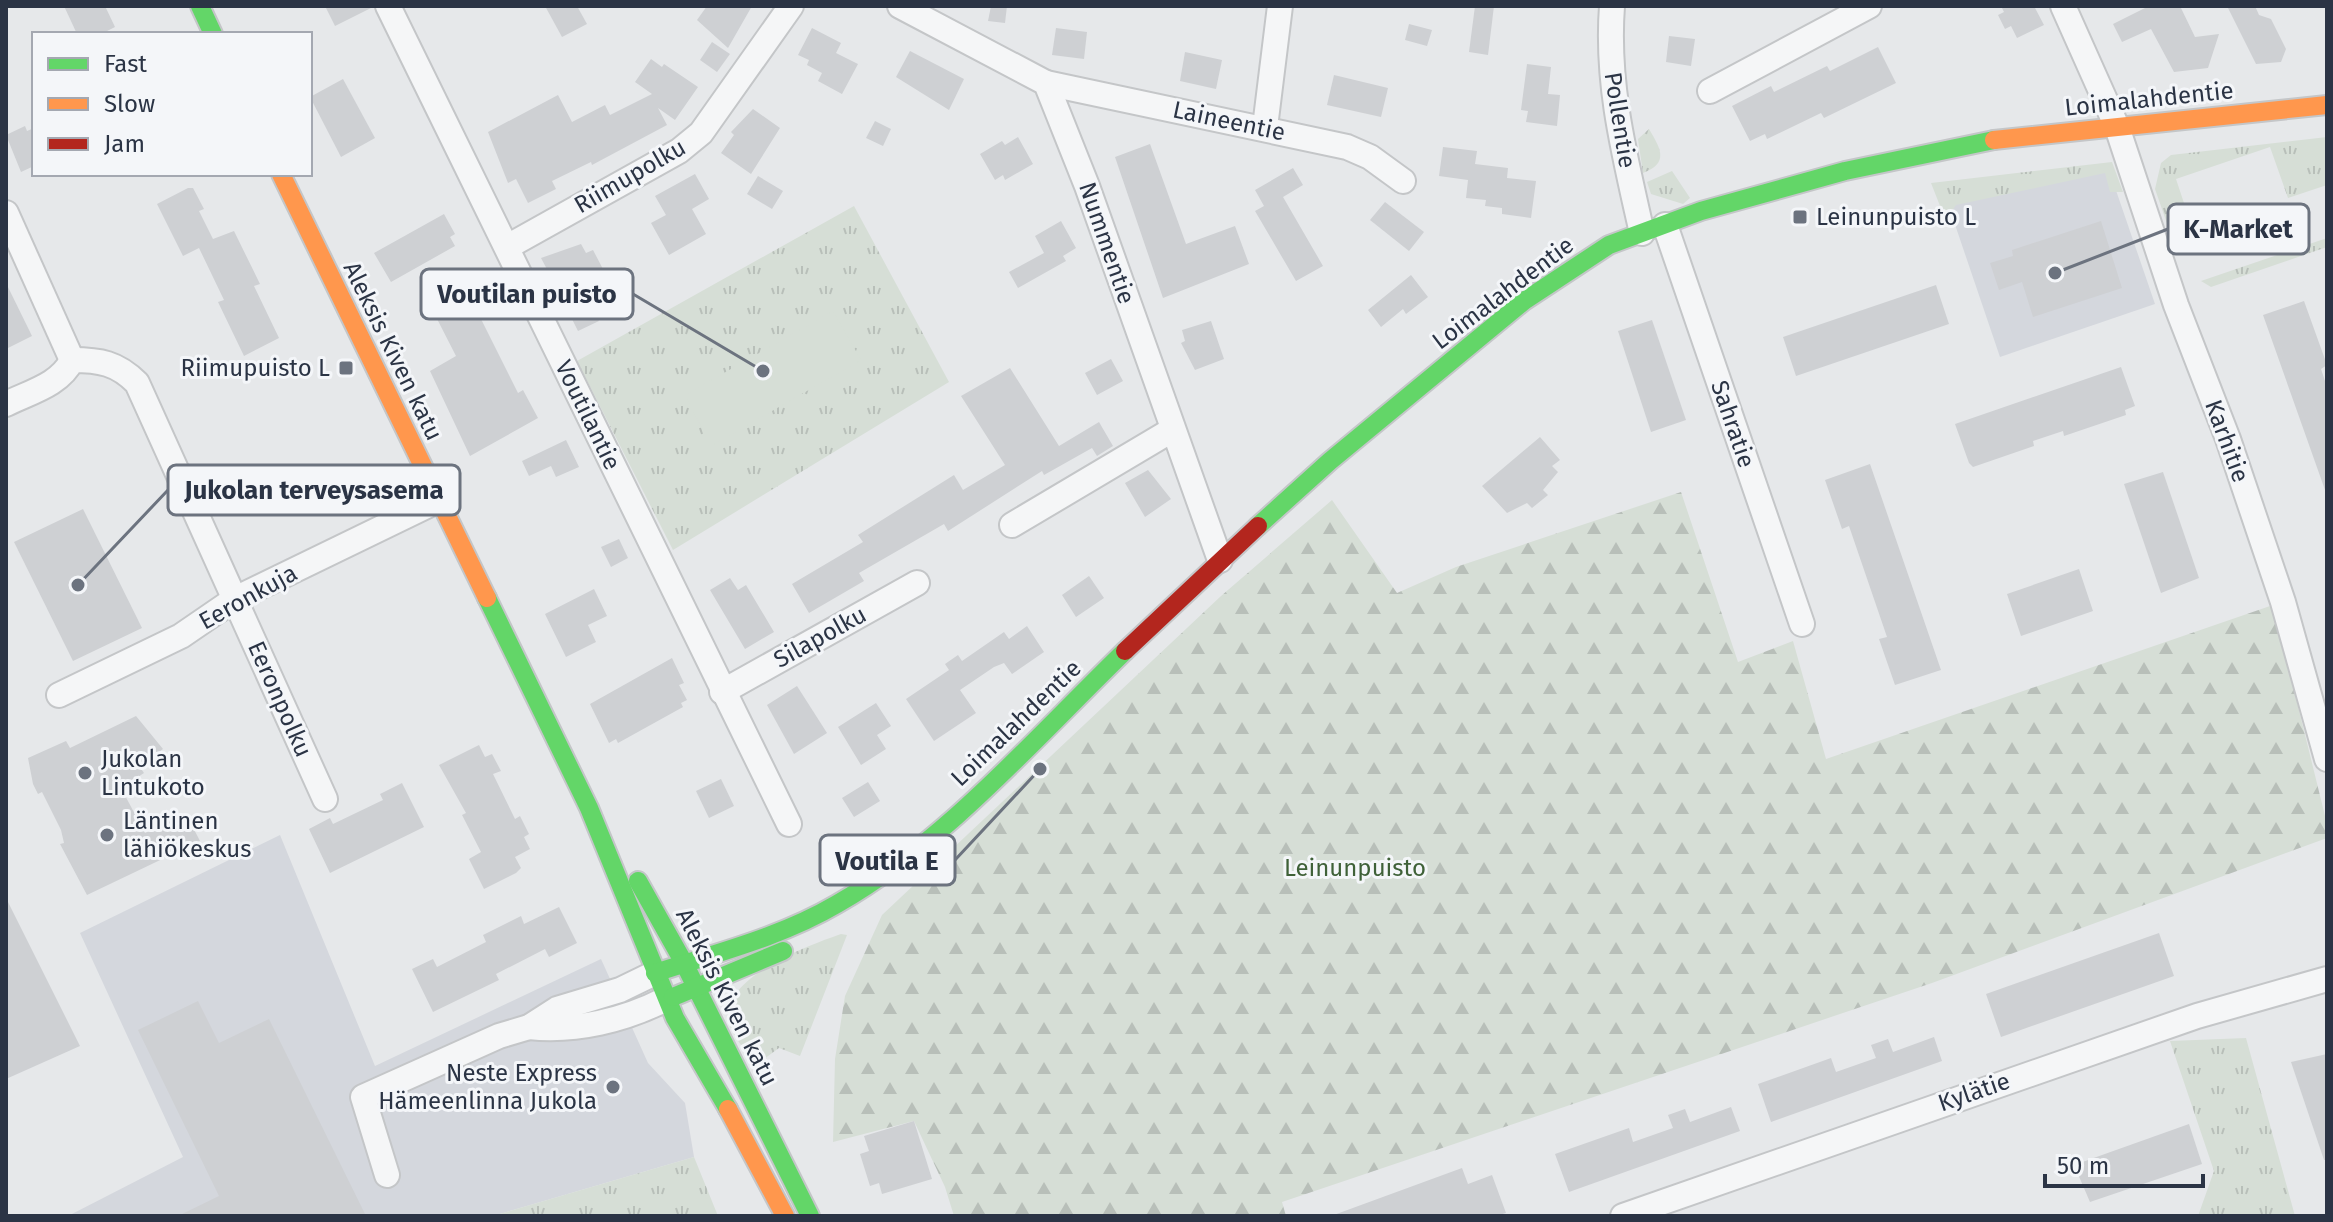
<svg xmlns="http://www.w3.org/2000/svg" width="2333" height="1222" font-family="'Fira Sans',sans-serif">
<defs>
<pattern id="grass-tufts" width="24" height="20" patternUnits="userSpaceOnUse" patternTransform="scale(2)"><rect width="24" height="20" fill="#d6ded6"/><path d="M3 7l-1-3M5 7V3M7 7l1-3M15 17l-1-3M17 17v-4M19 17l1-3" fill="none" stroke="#b8bfb9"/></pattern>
<pattern id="forest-firs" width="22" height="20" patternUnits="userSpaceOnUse" patternTransform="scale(2)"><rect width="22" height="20" fill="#d6ded6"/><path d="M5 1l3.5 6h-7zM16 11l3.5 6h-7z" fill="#b8bfb9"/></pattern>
</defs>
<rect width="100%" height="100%" fill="#e6e8ea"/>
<g fill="#d4d7dd">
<polygon points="2109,170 2155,304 2000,357 1947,201"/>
<polygon points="280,835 375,1066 601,959 648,1063 685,1103 694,1157 493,1216 68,1216 183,1157 80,933"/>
</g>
<g fill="url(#grass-tufts)">
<path d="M 1649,129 C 1661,149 1669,163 1643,173 L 1638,139 Z"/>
<polygon points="2327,137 2327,185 2288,198 2270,147 2176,179 2196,239 2188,242 2172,238 2155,189 2161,163 2171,155"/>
<polygon points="2112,162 2123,192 2110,192 2105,173 1956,205 1951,212 1942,211 1931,183"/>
<polygon points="1672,171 1690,198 1683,204 1651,194 1647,182"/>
<polygon points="854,206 949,382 673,550 577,361"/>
<polygon points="2327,238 2327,247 2211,287 2201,281"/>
<path d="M 841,934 L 847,935 L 800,1056 L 779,1048 L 756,1065 C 747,1052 730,1034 728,1018 C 724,977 809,945 841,934 Z"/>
<polygon points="2246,1038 2295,1216 2198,1216 2214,1171 2170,1041"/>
<polygon points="694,1157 718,1216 493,1216"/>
</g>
<polygon fill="url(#forest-firs)" points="1681,492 1738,662 1793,641 1826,759 2273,605 2327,824 2327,838 1932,983 1282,1202 1286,1216 954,1216 945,1187 914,1121 833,1142 835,1059 845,996 882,915 1221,596 1332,500 1397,593 1456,567"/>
<polygon fill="#d6ded6" points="833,311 861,360 711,446 685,395"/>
<g fill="#ced0d3">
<polygon points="64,6 105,6 115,27 101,34 77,34"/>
<polygon points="325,6 373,6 373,7 335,26"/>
<polygon points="545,6 577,6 587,24 562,37"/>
<polygon points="707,6 752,6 728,48 697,20"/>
<polygon points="991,6 1007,6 1005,23 988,21"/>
<polygon points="1475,6 1494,6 1488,55 1469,52"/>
<polygon points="2001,6 2034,6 2044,25 2017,38 2011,26 2005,29 1998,15 2004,12"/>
<polygon points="2149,6 2180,6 2195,37 2219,34 2208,68 2174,72 2151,29 2122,42 2113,24"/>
<polygon points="2227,6 2255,6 2259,15 2271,19 2286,49 2281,62 2256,64"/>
<polygon points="1409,24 1432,30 1427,46 1405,40"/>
<polygon points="812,28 841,43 836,53 858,64 842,94 818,81 822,73 807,65 809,60 798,55"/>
<polygon points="1056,28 1087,32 1084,59 1052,55"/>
<polygon points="1669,36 1695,39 1691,66 1666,62"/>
<polygon points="712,42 730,54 717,72 700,60"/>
<polygon points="1878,47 1896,83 1824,118 1821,113 1767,139 1765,134 1750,141 1732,106 1771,86 1774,92 1827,66 1830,71"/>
<polygon points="910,51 964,79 949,110 896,77"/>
<polygon points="1185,52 1222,60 1216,89 1180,81"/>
<polygon points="651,59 662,67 664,64 698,87 675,120 658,108 667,125 592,165 591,162 552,181 556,189 528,203 516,179 508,183 488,132 558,95 572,122 605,105 610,115 652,94 635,82"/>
<polygon points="1527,64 1551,67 1548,94 1560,95 1557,126 1526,122 1528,111 1521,110"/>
<polygon points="1334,75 1388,88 1381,117 1327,105"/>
<polygon points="343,79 375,138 341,157 310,97"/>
<polygon points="753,109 780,128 751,174 721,153 734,135 731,132"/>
<polygon points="875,121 891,129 883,146 866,138"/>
<polygon points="25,126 27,131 34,128 34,166 21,172 6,135"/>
<polygon points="1018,137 1033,164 1005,180 1003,175 995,180 980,154 1002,141 1005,145"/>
<polygon points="1150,144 1186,244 1235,226 1249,264 1163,298 1115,157"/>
<polygon points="1443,147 1477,151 1475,164 1508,168 1507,178 1536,181 1531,218 1502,214 1502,208 1485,206 1486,200 1466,198 1468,180 1439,176"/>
<polygon points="1293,168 1303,185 1283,197 1323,266 1296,281 1255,211 1264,206 1255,190"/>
<polygon points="695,174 709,199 692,209 706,234 669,255 651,223 666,215 655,196"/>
<polygon points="758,176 783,191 772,209 747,194"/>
<polygon points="188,188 193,188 204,209 199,211 213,239 234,231 260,284 254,286 279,338 244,356 218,302 224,300 199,248 183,256 157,204"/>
<polygon points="1385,202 1424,232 1409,251 1370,220"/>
<polygon points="444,214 455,234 450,237 455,246 391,282 374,253"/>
<polygon points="1061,221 1076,248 1063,256 1066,261 1018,288 1009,272 1044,253 1035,236"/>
<polygon points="2101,221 2122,288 2033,317 2022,282 1999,290 1990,263 2013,256 2012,250"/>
<polygon points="581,244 586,253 593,250 616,294 609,298 614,308 596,316 599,321 578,331 571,317 580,312 558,268 549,273 541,258"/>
<polygon points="469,273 489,313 480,317 518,393 523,390 538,418 470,456 430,371 456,356 434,313 455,302 446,285"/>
<polygon points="1411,275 1428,297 1406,314 1403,309 1381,327 1368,310"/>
<polygon points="6,283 32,336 6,349"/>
<polygon points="1936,285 1949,324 1796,376 1783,337"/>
<polygon points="2304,301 2327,365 2321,369 2327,387 2325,490 2263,315"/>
<polygon points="1652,320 1686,420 1651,432 1618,331"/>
<polygon points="1211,321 1224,359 1195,370 1181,343 1185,341 1182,330"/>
<polygon points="1111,359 1123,381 1097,395 1085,373"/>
<polygon points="2121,367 2135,406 2125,410 2126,415 2064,436 2063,431 2033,441 2034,446 1973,467 1969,463 1955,424"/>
<polygon points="1010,368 1059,446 1099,422 1113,446 1097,456 1092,448 1044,475 1042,471 948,531 944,524 859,573 864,581 809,613 792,584 863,542 858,535 954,475 963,490 1005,465 961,396"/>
<polygon points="1540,437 1560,460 1552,466 1558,472 1543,490 1548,495 1532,508 1527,503 1507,513 1482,486"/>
<polygon points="566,440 579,467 556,477 551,466 529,476 522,461"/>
<polygon points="1870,464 1941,670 1895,685 1879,639 1887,637 1849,526 1842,529 1825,480"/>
<polygon points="1148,470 1171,499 1145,517 1125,483"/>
<polygon points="2163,472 2199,578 2161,593 2124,484"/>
<polygon points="83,509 142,628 73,661 14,542"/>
<polygon points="619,539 628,558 611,567 601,547"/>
<polygon points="2079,569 2093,611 2021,636 2007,594"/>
<polygon points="1089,576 1104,598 1076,617 1062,595"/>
<polygon points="730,578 738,590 746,585 774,632 745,649 710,590"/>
<polygon points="594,589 607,616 588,625 596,642 566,657 545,614"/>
<polygon points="1027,626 1044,652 1012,674 1004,663 994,667 960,690 976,713 934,741 906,699 949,670 945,664 958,655 962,661 1004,632 1009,639"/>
<polygon points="672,658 684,683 679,685 687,700 681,703 683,707 618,743 616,739 609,743 590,704"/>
<polygon points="797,686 827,733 794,754 767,705"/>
<polygon points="876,703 891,726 877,735 886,749 861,765 838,727"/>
<polygon points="136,716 163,749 139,766 144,773 121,788 145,833 186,814 200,841 87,895 60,844 64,843 61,830 42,792 38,794 33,784 28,758 66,741 70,748"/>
<polygon points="479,745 485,757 492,754 501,771 493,774 515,819 520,816 529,834 524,837 530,849 515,857 521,868 516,873 484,889 469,859 481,852 462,815 466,813 439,765"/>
<polygon points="721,779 734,806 709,818 696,791"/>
<polygon points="868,782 880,801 854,817 842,798"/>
<polygon points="402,783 424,827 330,873 309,829 330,818 333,824 383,800 380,794"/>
<polygon points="6,898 80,1046 6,1079"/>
<polygon points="559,907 577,943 549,957 545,949 496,974 499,980 433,1012 412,969 433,959 437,967 486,942 483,935 521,916 524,924"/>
<polygon points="2159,933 2174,976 2001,1037 1986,994"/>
<polygon points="198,1001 219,1043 269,1019 366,1216 178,1216 219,1196 138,1030"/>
<polygon points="1934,1037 1942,1061 1771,1122 1758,1084 1831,1058 1836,1072 1876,1058 1871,1045 1888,1039 1893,1052"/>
<polygon points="2327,1054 2327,1160 2324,1160 2291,1062"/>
<polygon points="1731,1107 1740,1131 1569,1192 1555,1154 1629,1128 1633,1142 1673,1128 1668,1115 1685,1109 1690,1122"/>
<polygon points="914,1121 932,1179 882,1194 879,1183 870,1186 860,1154 869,1151 864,1136"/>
<polygon points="2189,1124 2202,1164 2090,1202 2074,1165"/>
<polygon points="1462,1168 1468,1184 1492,1175 1506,1213 1496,1216 1331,1216"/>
</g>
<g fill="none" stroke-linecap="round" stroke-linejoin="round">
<g stroke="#c4c6c8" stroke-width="28">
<g id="street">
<polyline points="388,6 789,824"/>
<polyline points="900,6 1046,83 1087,186 1220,560"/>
<path d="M 1612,6 C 1606,85 1625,157 1642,233"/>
<polyline points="2063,6 2117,127 2176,305 2228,439 2283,602 2327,759"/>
<polyline points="1046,83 1347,147 1370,157 1403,181"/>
<polyline points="1710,91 1869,6"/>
<polyline points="1265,127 1280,6"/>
<polyline points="6,213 72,360"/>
<polyline points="1665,225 1802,624"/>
<polyline points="507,247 679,151 701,133 791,6"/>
<path d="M 6,404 C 30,392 60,385 72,360 C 100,360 117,363 137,383 L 325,799"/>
<polyline points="1012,525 1172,430"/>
<polyline points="722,692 917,583"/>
<polyline points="59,695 181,636 235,599 439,500"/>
<path d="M 529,1027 C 576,1032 625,1020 666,999"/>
<polyline points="387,1175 363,1097 499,1036 529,1027 557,1009 620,990 655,973"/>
<polyline points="1623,1216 2197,1016 2327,979"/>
</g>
</g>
<g stroke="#c4c6c8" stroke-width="22">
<g id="fast">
<polyline points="200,6 213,34"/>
<polyline points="1258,526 1330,461 1524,301 1609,245 1701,211 1845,171 1994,140"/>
<polyline points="487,598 589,808 675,1018 728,1109"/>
<polyline points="638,881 684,963 810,1216"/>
<path d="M 655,973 C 716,953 781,937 837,904 C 947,841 1035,738 1125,651"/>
<polyline points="673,997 783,951"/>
</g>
</g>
<g stroke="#c4c6c8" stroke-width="22">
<g id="slow">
<polyline points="1994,140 2327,105"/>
<polyline points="281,174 487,598"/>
<polyline points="728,1109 785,1216"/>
</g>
</g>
<g stroke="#c4c6c8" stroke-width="22">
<polyline id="jam" points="1125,651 1258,526"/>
</g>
<use href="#street" stroke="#f5f6f7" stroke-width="24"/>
<use href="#fast" stroke="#63d668" stroke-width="18"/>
<use href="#slow" stroke="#ff974d" stroke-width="18"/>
<use href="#jam" stroke="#b3261e" stroke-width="18"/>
</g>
<g fill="#6c737f" stroke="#f4f6f9" stroke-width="3">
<rect x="1792" y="209" width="16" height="16" rx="4"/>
<rect x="338" y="360" width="16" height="16" rx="4"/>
<circle cx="85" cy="773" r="8"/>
<circle cx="107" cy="835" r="8"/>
<circle cx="613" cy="1087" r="8"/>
</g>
<g text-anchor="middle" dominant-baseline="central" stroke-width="6" stroke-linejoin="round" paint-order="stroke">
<g font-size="24" fill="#2b3445" stroke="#f4f6f9">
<text transform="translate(2149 99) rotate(-6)">Loimalahdentie</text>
<text transform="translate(1620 120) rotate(81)">Pollentie</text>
<text transform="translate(1229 121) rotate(12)">Laineentie</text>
<text transform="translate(630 176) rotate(-30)">Riimupolku</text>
<text transform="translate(1107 243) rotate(71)">Nummentie</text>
<text transform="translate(1503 293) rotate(-37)">Loimalahdentie</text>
<text transform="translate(393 351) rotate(64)">Aleksis Kiven katu</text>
<text transform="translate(588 415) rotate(64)">Voutilantie</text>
<text transform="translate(1733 424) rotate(71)">Sahratie</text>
<text transform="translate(2227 441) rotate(70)">Karhitie</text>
<text transform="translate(248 597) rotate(-29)">Eeronkuja</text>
<text transform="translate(820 637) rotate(-29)">Silapolku</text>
<text transform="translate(280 699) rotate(66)">Eeronpolku</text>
<text transform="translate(1016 723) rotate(-44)">Loimalahdentie</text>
<text transform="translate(727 997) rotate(63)">Aleksis Kiven katu</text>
<text transform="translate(1974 1092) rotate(-19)">Kylätie</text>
</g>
<g font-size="24" fill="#2b3445" stroke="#f4f6f9" text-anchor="start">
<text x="1816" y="217">Leinunpuisto L</text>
<text x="330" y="368" text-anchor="end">Riimupuisto L</text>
<text x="101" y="759">Jukolan<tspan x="101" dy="28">Lintukoto</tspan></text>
<text x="123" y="821">Läntinen<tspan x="123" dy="28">lähiökeskus</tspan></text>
<text x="597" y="1073" text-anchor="end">Neste Express<tspan x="597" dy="28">Hämeenlinna Jukola</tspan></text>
</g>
<g font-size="24" fill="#3f6138" stroke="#f4f6f9">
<text x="1355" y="868">Leinunpuisto</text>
</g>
</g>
<path fill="none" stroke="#6c737f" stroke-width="3" d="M2055 273L2168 229M763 371L633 294M78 585L168 490M1040 769L955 860"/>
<g fill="#6c737f" stroke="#f4f6f9" stroke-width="3">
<circle cx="2055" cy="273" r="8"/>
<circle cx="763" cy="371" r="8"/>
<circle cx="78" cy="585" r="8"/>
<circle cx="1040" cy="769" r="8"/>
</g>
<g fill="#f4f6f9" stroke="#6c737f" stroke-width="3">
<rect x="2168" y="204" width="141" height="50" rx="8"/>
<rect x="421" y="269" width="212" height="50" rx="8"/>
<rect x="168" y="465" width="292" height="50" rx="8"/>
<rect x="820" y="835" width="135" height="50" rx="8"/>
</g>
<g font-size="26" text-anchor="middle" font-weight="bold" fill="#2b3445">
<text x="2238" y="238">K-Market</text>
<text x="527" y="303">Voutilan puisto</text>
<text x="314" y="499">Jukolan terveysasema</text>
<text x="887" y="870">Voutila E</text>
</g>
<rect width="2333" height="1222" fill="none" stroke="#2b3445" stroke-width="16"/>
<rect x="32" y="32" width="280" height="144" fill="#f4f6f9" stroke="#a4a8b1" stroke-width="2"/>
<rect x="48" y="58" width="40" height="12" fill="#63d668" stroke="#a4a8b1" stroke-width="2"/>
<text x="104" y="72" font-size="24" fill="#2b3445">Fast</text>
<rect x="48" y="98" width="40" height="12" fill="#ff974d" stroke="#a4a8b1" stroke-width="2"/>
<text x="104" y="112" font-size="24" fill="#2b3445">Slow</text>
<rect x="48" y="138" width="40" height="12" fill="#b3261e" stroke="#a4a8b1" stroke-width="2"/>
<text x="104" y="152" font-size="24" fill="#2b3445">Jam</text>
<path d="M2045 1174v12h158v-12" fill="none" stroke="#2b3445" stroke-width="4"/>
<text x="2057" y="1174" font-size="24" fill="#2b3445" stroke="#f4f6f9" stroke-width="6" paint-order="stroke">50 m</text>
</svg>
